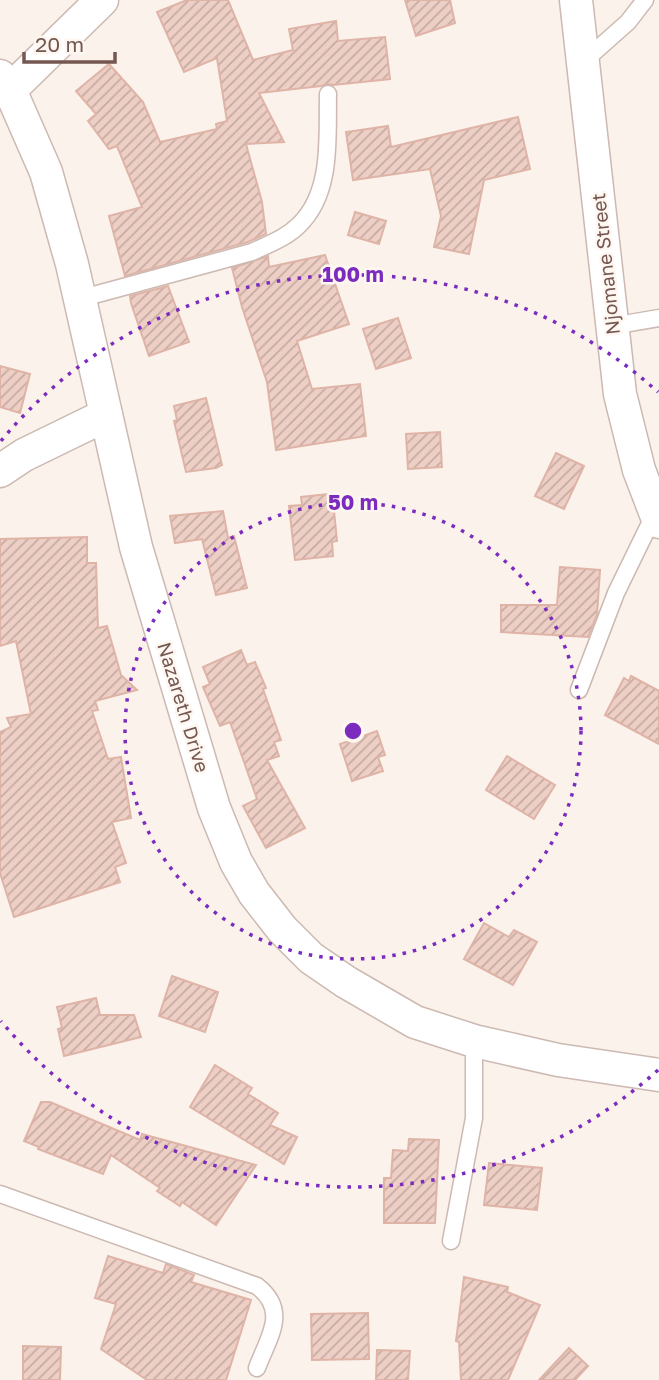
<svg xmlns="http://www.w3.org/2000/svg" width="659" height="1380" font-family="'Golos Text',sans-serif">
<defs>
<pattern id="building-hatch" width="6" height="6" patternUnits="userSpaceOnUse" patternTransform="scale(1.75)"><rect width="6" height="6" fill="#eecfc5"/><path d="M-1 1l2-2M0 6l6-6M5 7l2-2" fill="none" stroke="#c5aba2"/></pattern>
</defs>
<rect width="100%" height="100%" fill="#fbf2eb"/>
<g fill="url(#building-hatch)" stroke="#dfb4a7" stroke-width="2">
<polygon points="187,0 228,0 253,60 293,50 289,29 336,21 338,41 385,37 390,79 333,85 327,84 321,86 259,93 284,142 246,144 262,202 266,234 248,242 125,276 109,216 142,207 117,146 109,149 88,121 96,114 76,91 109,64 143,102 160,142 217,129 216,124 227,121 217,58 184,72 157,12"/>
<polygon points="405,0 450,0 455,23 416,36"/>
<polygon points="518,117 530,169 484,180 469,254 434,247 441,216 430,169 353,180 346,132 388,126 391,147"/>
<polygon points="355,212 386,221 379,244 348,235"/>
<polygon points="325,255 349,324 297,341 312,389 360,384 366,436 276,450 267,382 242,307 232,268 268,256 269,267"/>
<polygon points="168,286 189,342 149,356 131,303 130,296"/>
<polygon points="398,318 411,358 376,369 363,329"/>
<polygon points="0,366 30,374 20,413 0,407"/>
<polygon points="206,398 222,465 216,468 186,472 174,421 177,420 174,406"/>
<polygon points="440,432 442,467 408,469 406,434"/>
<polygon points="556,453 584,466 564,509 535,496"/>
<polygon points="328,494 328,502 333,501 337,541 332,542 333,556 295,560 289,506 302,505 301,497"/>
<polygon points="223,511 228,538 234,536 247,588 216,595 202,539 175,543 170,516"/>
<polygon points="87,537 87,563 96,563 98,628 107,626 121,675 137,690 95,701 98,710 92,711 108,759 121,757 131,818 112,822 126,863 115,867 120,882 14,917 0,873 0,732 11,727 7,718 31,714 16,641 0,646 0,539"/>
<polygon points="560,567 600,570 597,615 588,637 501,632 501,605 557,605"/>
<polygon points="241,650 247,665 255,662 266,688 263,689 281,740 274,742 279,756 267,760 305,828 266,848 243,806 257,799 230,722 220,726 203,687 210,684 203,667"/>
<polygon points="631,676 659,691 659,744 605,715 624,678 629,681"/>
<polygon points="377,731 385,755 378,757 383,771 352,781 340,744"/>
<polygon points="507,756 555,785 534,819 486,790"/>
<polygon points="484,923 509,937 514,930 537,942 513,985 464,959"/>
<polygon points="172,976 218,992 205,1032 159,1016"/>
<polygon points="96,998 100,1015 134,1015 141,1037 64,1056 58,1029 62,1028 57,1007"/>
<polygon points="215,1065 252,1088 248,1094 278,1113 270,1125 297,1137 284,1164 190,1107"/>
<polygon points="41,1102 50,1102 140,1140 142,1134 256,1165 216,1225 182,1202 180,1206 157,1191 160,1188 111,1155 103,1174 38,1149 39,1147 24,1141"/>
<polygon points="409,1139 439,1140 435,1223 384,1223 384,1178 391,1178 393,1150 408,1151"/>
<polygon points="489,1163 542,1168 537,1210 484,1205"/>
<polygon points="108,1256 163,1273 166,1264 194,1275 191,1282 251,1300 226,1380 147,1380 101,1349 116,1304 95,1298"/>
<polygon points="464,1277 508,1287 507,1292 540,1305 508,1380 461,1380 459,1342 456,1341"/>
<polygon points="368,1313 369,1359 312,1360 311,1314"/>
<polygon points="23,1346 61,1347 60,1380 23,1380"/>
<polygon points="569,1348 588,1366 575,1380 539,1380"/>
<polygon points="377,1350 410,1351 408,1380 376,1380"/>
</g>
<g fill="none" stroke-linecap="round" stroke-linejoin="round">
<g stroke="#ccb9b2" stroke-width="19">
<g id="service">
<polyline points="583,62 628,22 645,0"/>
<path d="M 79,299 L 252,252 C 269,244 286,238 299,225 C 333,192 327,137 328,94"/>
<polyline points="612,326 659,318"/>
<polyline points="579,690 616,593 655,513"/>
<path d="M 0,1194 L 257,1286 C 289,1311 269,1336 257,1368"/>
<polyline points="451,1241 474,1118 474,1041"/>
</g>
</g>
<g stroke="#ccb9b2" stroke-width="35">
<g id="minor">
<polyline points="576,0 620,394 639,470 659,522"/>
<polyline points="0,76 10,90 46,172 72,264 136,547 214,808 236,862 254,893 282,929 311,958 346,982 415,1022 474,1041 558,1060 659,1075"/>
<polyline points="10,90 102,0"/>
<polyline points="0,471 24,455 106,415"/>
</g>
</g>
<use href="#service" stroke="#fff" stroke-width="16"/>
<use href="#minor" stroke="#fff" stroke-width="32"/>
</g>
<g fill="none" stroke="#7b2cbf" stroke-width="3.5" stroke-dasharray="3.5 7">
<circle cx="353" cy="731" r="228"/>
<path d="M658 1070A456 456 0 0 1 1 1021M1 441A456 456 0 0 1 658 392"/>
</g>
<g text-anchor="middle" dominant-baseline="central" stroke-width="5" stroke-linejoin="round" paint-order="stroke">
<g font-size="19" fill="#745750" stroke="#fef7f1">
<text transform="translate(605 264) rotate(-96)">Njomane Street</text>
<text transform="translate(184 707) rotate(73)">Nazareth Drive</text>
</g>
</g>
<circle cx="353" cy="731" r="10" fill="#7b2cbf" stroke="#fef7f1" stroke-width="3.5"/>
<g font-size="21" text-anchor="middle" font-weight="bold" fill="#7b2cbf" stroke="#fef7f1" stroke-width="5" stroke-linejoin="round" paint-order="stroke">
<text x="353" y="282">100 m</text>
<text x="353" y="510">50 m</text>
</g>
<path d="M24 52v10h91v-10" fill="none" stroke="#745750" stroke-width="3.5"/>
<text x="35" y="52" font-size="21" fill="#745750" stroke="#fef7f1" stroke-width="5" paint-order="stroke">20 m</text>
</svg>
